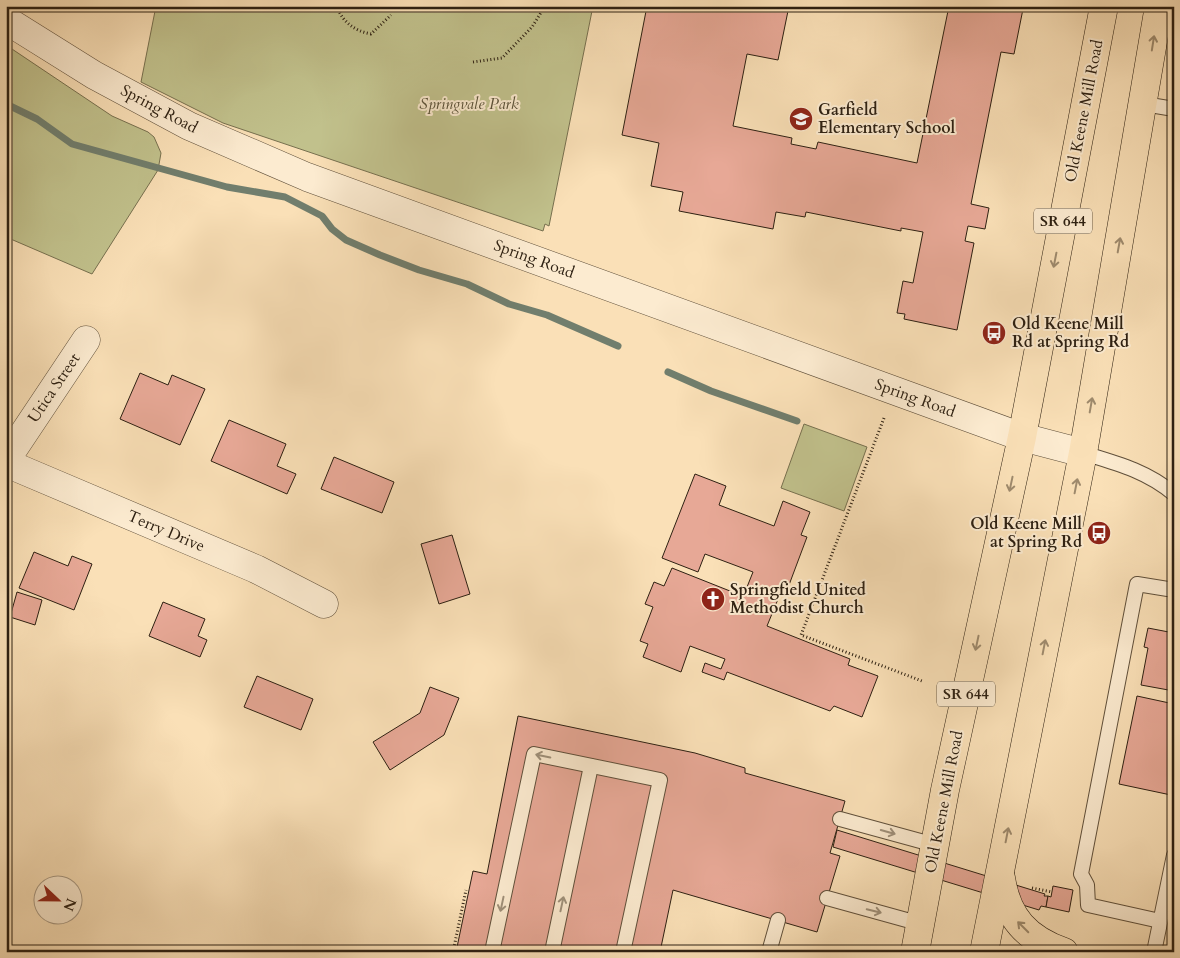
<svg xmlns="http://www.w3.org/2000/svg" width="1180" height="958" font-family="Cardo,serif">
<rect width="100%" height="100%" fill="#fae0b7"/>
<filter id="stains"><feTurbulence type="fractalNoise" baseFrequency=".004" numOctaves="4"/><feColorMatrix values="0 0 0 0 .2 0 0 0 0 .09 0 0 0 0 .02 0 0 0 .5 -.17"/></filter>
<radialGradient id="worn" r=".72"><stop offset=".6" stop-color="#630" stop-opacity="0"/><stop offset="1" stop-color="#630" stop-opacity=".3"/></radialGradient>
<g fill="#c1c18c" stroke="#77704f">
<polygon points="156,6 593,6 549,226 545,224 543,231 223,123 141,82"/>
<polygon points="6,45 112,116 148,132 154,137 161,153 158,170 92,274 6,237"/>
<polygon points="804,424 867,447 844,511 781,488"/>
</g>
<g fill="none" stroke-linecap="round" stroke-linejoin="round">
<g stroke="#717e6d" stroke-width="7">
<polyline points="6,104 37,119 72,144 227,187 285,197 322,216 332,229 346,240 380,255 419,270 467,284 509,304 547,315 618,346"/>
<polyline points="668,372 711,391 797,421"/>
</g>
</g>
<g fill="#e7a896" stroke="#2d2012">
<polygon points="647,6 789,6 778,60 747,54 733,126 792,138 791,144 816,149 818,142 917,163 949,6 1019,6 1018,8 1023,9 1014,54 1001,52 971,204 989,208 985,229 968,226 965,241 974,243 957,330 904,319 905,314 897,313 903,281 913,283 923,232 901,228 901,231 806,212 805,217 776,212 773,229 679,211 683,192 651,186 659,143 622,135"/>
<polygon points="140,373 168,385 172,375 205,389 180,445 120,419"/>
<polygon points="229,420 286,444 277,466 296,474 287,494 211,461"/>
<polygon points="334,457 394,482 382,513 321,489"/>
<polygon points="695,474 726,486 719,505 774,526 783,501 810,512 801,535 807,537 789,585 785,582 767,626 850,659 848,665 878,676 862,717 834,706 830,711 727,672 724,680 702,672 705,663 721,669 725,659 690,646 681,672 643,657 648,644 640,641 653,607 645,604 654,582 664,586 672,568 735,593 737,589 745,592 753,572 705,554 698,572 662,558"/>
<polygon points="452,535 470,594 439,604 421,544"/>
<polygon points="34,552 68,566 72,556 92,564 74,610 19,588"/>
<polygon points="17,592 42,600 35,625 10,617"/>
<polygon points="163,602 205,619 198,636 207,640 200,657 149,636"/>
<polygon points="1148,628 1174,633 1174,691 1141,685 1148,648 1144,647"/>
<polygon points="257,676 313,699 301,730 244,707"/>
<polygon points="430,687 459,698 444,735 390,770 373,742 420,713"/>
<polygon points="1137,696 1174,704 1174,779 1171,795 1119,784"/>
<polygon points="518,716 695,753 745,768 745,773 845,801 830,853 840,856 817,932 673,890 660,952 456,952 473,871 487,874"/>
<polygon points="837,830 1045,894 1044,896 1048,896 1046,907 1041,906 1039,910 833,847"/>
<polygon points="1053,886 1073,890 1069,912 1046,907 1048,896 1051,897"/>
</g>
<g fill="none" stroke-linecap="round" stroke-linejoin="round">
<g stroke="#60503b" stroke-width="16">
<g id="service">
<polyline points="1144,104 1174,109"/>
<path d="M 1083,453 C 1116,463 1147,471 1174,494"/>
<polyline points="840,819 935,845"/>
<polyline points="827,898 921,924"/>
<polyline points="1160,921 1088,905 1087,885 1081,874 1137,584 1174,590"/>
<polyline points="492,952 534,754 660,780 623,952"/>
<polyline points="552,952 591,766"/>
<polyline points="769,952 778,920"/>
<polyline points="1154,952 1174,855"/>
</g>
</g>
<g stroke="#60503b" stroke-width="29">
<g id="minor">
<polyline points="6,20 94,75 189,126 307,177 1022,437 1083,453"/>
<polyline points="6,460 86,340"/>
<polyline points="6,463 256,569 324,604"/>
</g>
</g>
<g stroke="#2d2012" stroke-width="29">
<g id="primary">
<path d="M 1001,878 C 1007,918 1027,939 1064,952"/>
<polyline points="915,952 945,790 1022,437 1104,6"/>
<polyline points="984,952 1083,453 1159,6"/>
</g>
</g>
<g stroke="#2d2012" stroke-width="3" stroke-dasharray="1 2.5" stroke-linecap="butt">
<path d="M 337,6 C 342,22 355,31 371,34 L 391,15"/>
<polyline points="473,62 502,58 532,27 545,6"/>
<polyline points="884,418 801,635 922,681"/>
<polyline points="1032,888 1052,892"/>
<polyline points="453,952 466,890"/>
</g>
<use href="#service" stroke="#fcebd0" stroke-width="14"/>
<use href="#minor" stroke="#fcebd0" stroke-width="28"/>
<use href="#primary" stroke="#fae0b7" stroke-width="28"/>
</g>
<defs><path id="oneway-shaft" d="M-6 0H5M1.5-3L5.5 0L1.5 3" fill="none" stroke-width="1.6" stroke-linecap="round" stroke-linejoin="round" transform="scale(1.25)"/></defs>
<g stroke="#9e8a6d">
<use href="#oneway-shaft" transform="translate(1153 43) rotate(-81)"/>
<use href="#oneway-shaft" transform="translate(1119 245) rotate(-80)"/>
<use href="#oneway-shaft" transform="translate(1055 260) rotate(101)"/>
<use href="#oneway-shaft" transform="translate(1091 405) rotate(-80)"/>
<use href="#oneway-shaft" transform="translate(1011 484) rotate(102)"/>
<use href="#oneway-shaft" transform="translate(1076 486) rotate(-79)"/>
<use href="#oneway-shaft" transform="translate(977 643) rotate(102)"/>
<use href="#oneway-shaft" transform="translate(1044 647) rotate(-79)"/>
<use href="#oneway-shaft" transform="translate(1007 835) rotate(-79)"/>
<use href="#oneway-shaft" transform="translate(1023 927) rotate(-135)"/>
</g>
<g stroke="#9f907a">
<use href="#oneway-shaft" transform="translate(543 756) rotate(-168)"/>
<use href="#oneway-shaft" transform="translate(888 832) rotate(16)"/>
<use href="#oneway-shaft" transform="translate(502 904) rotate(102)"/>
<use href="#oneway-shaft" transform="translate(562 904) rotate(-78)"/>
<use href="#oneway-shaft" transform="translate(874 911) rotate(14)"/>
</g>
<defs>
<g id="school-disc" transform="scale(1.25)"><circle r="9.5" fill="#8f2418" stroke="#fcebd0"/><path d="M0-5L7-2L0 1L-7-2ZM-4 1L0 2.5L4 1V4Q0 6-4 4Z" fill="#fff"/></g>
<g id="bus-disc" transform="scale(1.25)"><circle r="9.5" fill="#8f2418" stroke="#fcebd0"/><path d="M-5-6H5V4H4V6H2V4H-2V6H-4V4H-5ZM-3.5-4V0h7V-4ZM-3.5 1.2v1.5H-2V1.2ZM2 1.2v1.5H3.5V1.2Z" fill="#fff"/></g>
<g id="church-disc" transform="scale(1.25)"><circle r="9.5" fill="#8f2418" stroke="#fcebd0"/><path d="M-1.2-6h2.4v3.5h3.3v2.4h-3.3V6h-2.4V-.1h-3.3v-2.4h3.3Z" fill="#fff"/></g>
</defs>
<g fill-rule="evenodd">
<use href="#school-disc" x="801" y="119"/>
<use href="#bus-disc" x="994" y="333"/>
<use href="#bus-disc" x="1099" y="533"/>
<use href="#church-disc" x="713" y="599"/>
</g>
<g text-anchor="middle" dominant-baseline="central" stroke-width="4" stroke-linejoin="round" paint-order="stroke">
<g fill="#fcebd0" stroke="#6b5d4b" stroke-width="1">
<rect x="1034" y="208.5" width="58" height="25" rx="4"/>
<rect x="937" y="681.5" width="58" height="25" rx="4"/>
</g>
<g font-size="15" font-weight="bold" fill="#2d2012">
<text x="1063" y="221">SR 644</text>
<text x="966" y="694">SR 644</text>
</g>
<g font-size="16" font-style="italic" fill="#595037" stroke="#fcebd0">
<text x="469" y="104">Springvale Park</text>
</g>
<g font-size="16" fill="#2d2012" stroke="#fcebd0">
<text transform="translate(159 109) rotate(28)">Spring Road</text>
<text transform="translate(1084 111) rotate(-79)">Old Keene Mill Road</text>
<text transform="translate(534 259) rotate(20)">Spring Road</text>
<text transform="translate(54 388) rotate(-56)">Utica Street</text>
<text transform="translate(915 398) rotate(20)">Spring Road</text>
<text transform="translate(166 531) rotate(23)">Terry Drive</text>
<text transform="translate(944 802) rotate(-79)">Old Keene Mill Road</text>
</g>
<g font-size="16" font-weight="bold" fill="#2d2012" stroke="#fcebd0" text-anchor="start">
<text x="818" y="110">Garfield<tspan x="818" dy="18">Elementary School</tspan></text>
<text x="1012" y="324">Old Keene Mill<tspan x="1012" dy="18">Rd at Spring Rd</tspan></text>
<text x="1082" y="524" text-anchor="end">Old Keene Mill<tspan x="1082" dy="18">at Spring Rd</tspan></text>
<text x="730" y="590">Springfield United<tspan x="730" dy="18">Methodist Church</tspan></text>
</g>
</g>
<rect width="1180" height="958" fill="none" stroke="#fae0b7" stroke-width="25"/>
<rect x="8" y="8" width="1165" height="943" fill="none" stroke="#2d2012" stroke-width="2.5"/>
<rect x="12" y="12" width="1155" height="933" fill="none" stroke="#2d2012"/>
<g transform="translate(58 900) rotate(112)"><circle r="24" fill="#fcebd0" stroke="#a99a84"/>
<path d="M0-4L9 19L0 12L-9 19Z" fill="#8f2418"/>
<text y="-8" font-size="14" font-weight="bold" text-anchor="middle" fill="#2d2012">N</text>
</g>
<rect width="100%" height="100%" filter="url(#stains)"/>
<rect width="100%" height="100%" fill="url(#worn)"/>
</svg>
